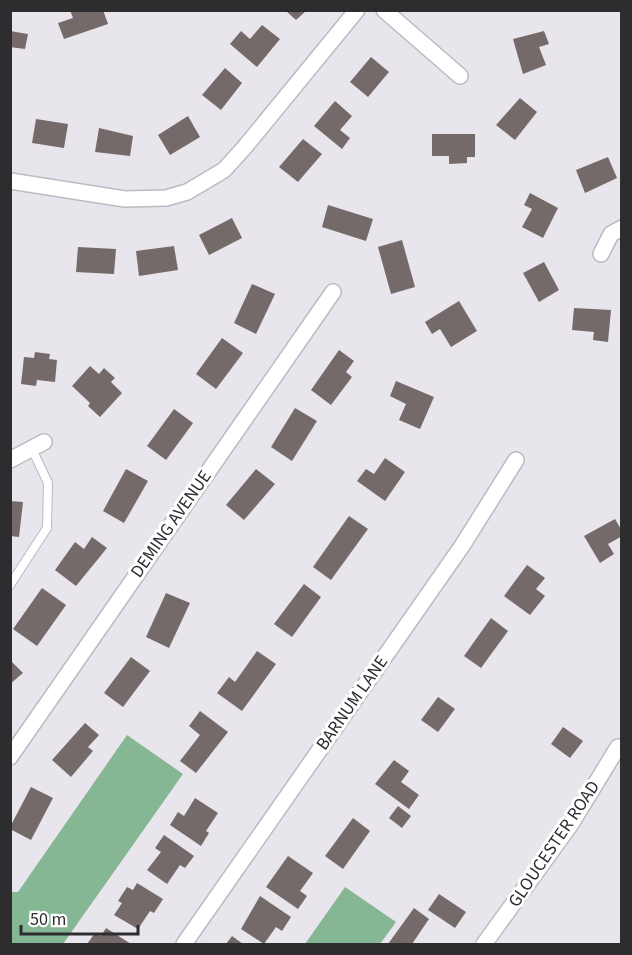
<svg xmlns="http://www.w3.org/2000/svg" width="632" height="955" font-family="'Source Sans 3',sans-serif">
<rect width="100%" height="100%" fill="#e9e5ed"/>
<g fill="#85b794">
<polygon points="127,735 183,774 63,944 11,944 11,892 18,892"/>
<polygon points="345,887 396,922 380,944 305,944"/>
</g>
<g fill="#736a69">
<polygon points="70,10 103,10 108,24 64,39 58,23 73,18"/>
<polygon points="285,10 307,10 296,20"/>
<polygon points="262,25 280,39 257,67 230,44 241,31 250,39"/>
<polygon points="10,31 28,34 25,49 10,47"/>
<polygon points="544,31 549,44 539,47 546,65 523,74 513,39"/>
<polygon points="371,57 389,72 368,97 350,82"/>
<polygon points="225,68 242,83 221,110 202,95"/>
<polygon points="520,98 537,112 515,140 496,125"/>
<polygon points="335,101 352,116 340,130 350,138 342,149 314,126"/>
<polygon points="188,116 200,137 170,155 158,135"/>
<polygon points="36,119 68,124 64,148 32,143"/>
<polygon points="99,128 133,136 130,156 95,152"/>
<polygon points="432,134 475,134 475,157 467,157 467,163 449,164 449,156 432,156"/>
<polygon points="303,139 322,154 298,182 279,167"/>
<polygon points="608,157 617,178 585,193 576,170"/>
<polygon points="530,193 558,208 543,238 522,227 532,209 524,205"/>
<polygon points="328,205 373,219 366,241 322,227"/>
<polygon points="232,218 242,238 209,255 199,235"/>
<polygon points="402,240 415,287 391,294 378,247"/>
<polygon points="174,246 178,270 139,276 136,251"/>
<polygon points="78,247 116,249 114,274 76,272"/>
<polygon points="544,262 559,290 539,302 523,273"/>
<polygon points="252,284 275,294 256,334 234,323"/>
<polygon points="459,301 477,331 451,347 440,329 432,334 425,322"/>
<polygon points="574,308 611,310 608,342 593,340 594,332 572,330"/>
<polygon points="222,338 243,353 216,389 196,374"/>
<polygon points="339,350 354,361 346,372 352,377 331,405 311,390"/>
<polygon points="35,352 50,354 49,359 57,360 55,382 37,380 36,386 21,384 24,357 34,358"/>
<polygon points="90,366 99,374 104,368 115,378 111,382 122,393 100,417 88,406 90,403 72,386"/>
<polygon points="396,381 434,397 420,429 399,420 406,404 390,396"/>
<polygon points="295,408 317,421 292,461 271,447"/>
<polygon points="174,409 193,423 166,460 147,446"/>
<polygon points="385,458 405,472 385,501 357,481 366,469 374,474"/>
<polygon points="126,469 148,481 124,523 103,511"/>
<polygon points="256,469 275,484 244,520 226,505"/>
<polygon points="10,501 23,502 19,537 10,536"/>
<polygon points="349,516 368,529 331,580 313,567"/>
<polygon points="615,519 622,531 622,536 608,544 614,554 600,563 584,536"/>
<polygon points="92,537 107,548 76,586 55,570 75,542 84,549"/>
<polygon points="527,565 545,578 536,589 545,596 530,615 504,596"/>
<polygon points="304,584 321,597 292,637 274,624"/>
<polygon points="42,588 66,605 37,646 13,629"/>
<polygon points="166,593 190,603 169,648 146,637"/>
<polygon points="491,618 508,631 481,668 464,656"/>
<polygon points="257,651 276,664 242,711 217,693 229,677 235,682"/>
<polygon points="131,657 150,671 123,707 104,693"/>
<polygon points="10,660 23,673 10,684"/>
<polygon points="438,697 455,709 438,732 421,720"/>
<polygon points="200,711 228,732 196,773 180,761 200,735 189,726"/>
<polygon points="85,723 99,735 88,747 93,751 71,777 52,760"/>
<polygon points="563,727 583,741 570,758 551,744"/>
<polygon points="394,760 409,771 401,782 419,795 409,809 375,784"/>
<polygon points="31,787 53,798 31,840 10,829 10,827"/>
<polygon points="195,798 218,813 206,831 209,833 201,846 170,825 178,812 184,816"/>
<polygon points="398,806 411,816 402,828 389,818"/>
<polygon points="353,818 370,831 343,869 325,856"/>
<polygon points="164,835 194,856 185,868 180,865 167,884 147,870 161,852 155,848"/>
<polygon points="288,856 313,873 300,891 307,896 298,909 266,887"/>
<polygon points="137,883 163,899 154,913 150,911 138,929 114,915 122,903 118,901 127,887 133,890"/>
<polygon points="439,894 466,912 455,928 428,910"/>
<polygon points="260,896 291,917 282,931 276,927 264,944 241,929"/>
<polygon points="414,908 429,919 412,944 388,944"/>
<polygon points="106,928 131,944 87,944 95,933 101,936"/>
<polygon points="232,936 243,944 226,944"/>
</g>
<g fill="none" stroke-linecap="round" stroke-linejoin="round">
<g stroke="#bdbac2" stroke-width="10">
<polyline id="service" points="10,585 47,528 48,483 32,449"/>
</g>
<g stroke="#bdbac2" stroke-width="18">
<g id="minor">
<polyline points="384,10 460,76"/>
<polyline points="10,181 125,199 166,198 187,192 224,170 244,148 357,10"/>
<polyline points="601,254 611,234 622,228"/>
<polyline points="10,460 44,442"/>
<polyline points="10,757 333,292"/>
<polyline points="184,944 462,546 516,460"/>
<polyline points="484,944 571,824 618,747"/>
</g>
</g>
<use href="#service" stroke="#fff" stroke-width="8"/>
<use href="#minor" stroke="#fff" stroke-width="15"/>
</g>
<g text-anchor="middle" dominant-baseline="central" stroke-width="6" stroke-linejoin="round" paint-order="stroke">
<g font-size="18" fill="#2d2c2f" stroke="#fff">
<text transform="translate(171 524) rotate(-55)">DEMING AVENUE</text>
<text transform="translate(352 703) rotate(-55)">BARNUM LANE</text>
<text transform="translate(554 844) rotate(-56)">GLOUCESTER ROAD</text>
</g>
</g>
<rect width="632" height="955" fill="none" stroke="#2d2c2f" stroke-width="24"/>
<path d="M21 925v9h117v-9" fill="none" stroke="#2d2c2f" stroke-width="3"/>
<text x="30" y="925" font-size="18" fill="#2d2c2f" stroke="#ffffff" stroke-width="4.5" paint-order="stroke">50 m</text>
</svg>
